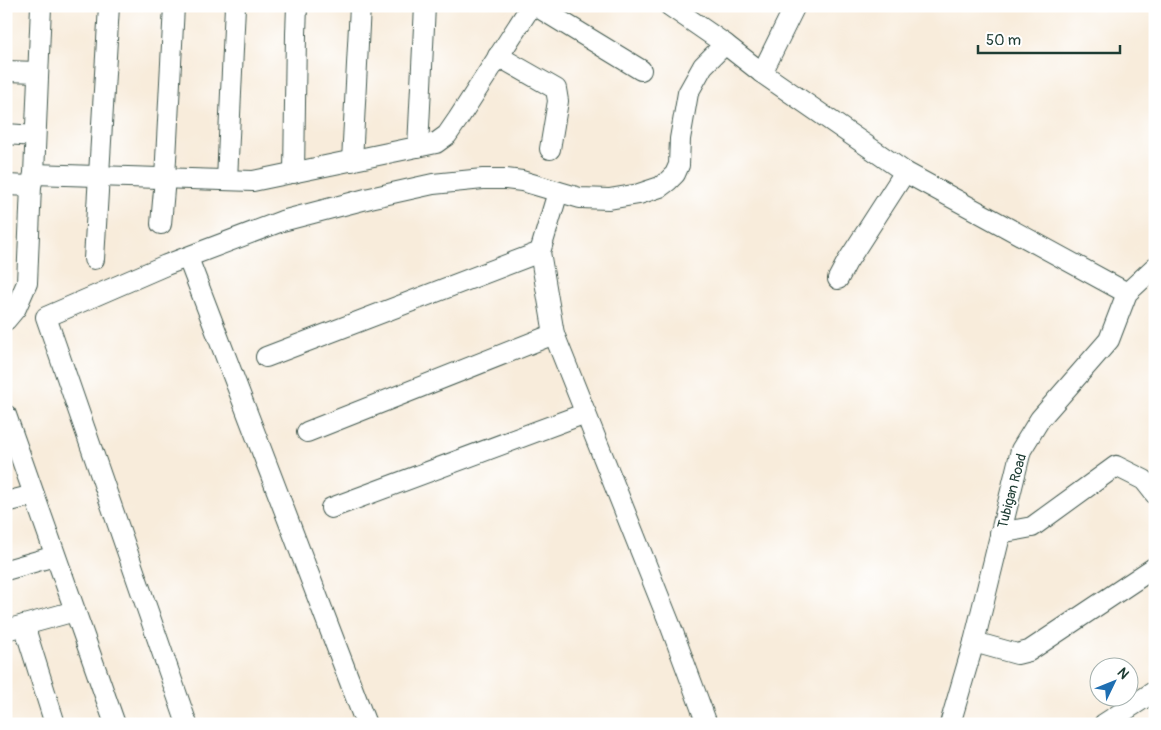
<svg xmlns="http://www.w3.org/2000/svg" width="1161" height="730" font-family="Pangolin,sans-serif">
<rect width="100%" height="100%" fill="#fff"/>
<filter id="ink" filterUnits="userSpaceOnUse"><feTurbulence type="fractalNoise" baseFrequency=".02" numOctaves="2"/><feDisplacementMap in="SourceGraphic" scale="10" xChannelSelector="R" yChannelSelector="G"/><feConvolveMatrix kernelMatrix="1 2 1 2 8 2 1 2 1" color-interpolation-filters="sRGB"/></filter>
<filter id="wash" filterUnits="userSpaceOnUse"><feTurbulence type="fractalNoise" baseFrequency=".0096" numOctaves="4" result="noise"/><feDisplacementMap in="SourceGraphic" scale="20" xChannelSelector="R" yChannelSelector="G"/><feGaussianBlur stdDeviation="1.12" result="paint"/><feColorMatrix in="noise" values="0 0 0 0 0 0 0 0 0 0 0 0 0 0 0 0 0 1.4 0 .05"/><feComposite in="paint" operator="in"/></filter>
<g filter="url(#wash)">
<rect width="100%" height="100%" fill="#f8ecdb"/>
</g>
<g filter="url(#ink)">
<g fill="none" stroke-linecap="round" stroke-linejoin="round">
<g stroke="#40574d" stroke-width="22">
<g id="minor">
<polyline points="536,6 641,70"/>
<polyline points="670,6 725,44 762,73 905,172 1127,293"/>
<polyline points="498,56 556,89 558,101 550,149"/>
<polyline points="6,71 38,72"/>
<polyline points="762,73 795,6"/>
<polyline points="6,134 35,136"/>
<polyline points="418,147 425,6"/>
<polyline points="352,161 360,6"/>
<polyline points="294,173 296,34 297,6"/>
<polyline points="34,174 253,181 436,143 447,135 458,119 531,6"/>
<polyline points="227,180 235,6"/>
<polyline points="6,185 31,186"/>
<polyline points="558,192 540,252 554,334 671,627 707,724"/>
<polyline points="161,224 165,178 174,6"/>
<polyline points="188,258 366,724"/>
<polyline points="94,259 109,6"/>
<polyline points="838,279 847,262 905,172"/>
<polyline points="6,320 16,308 27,283 31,186 34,174 41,6"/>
<polyline points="266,357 540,252"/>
<polyline points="6,415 115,724"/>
<polyline points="307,432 554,334"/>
<polyline points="6,502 34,495"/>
<polyline points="331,508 586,413"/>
<polyline points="1000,533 1032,527 1116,466 1144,480 1155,494"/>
<polyline points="6,570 55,556"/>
<polyline points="24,625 55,724"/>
<polyline points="6,630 75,611"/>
<polyline points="974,642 1017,654 1029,651 1155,567"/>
<polyline points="187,724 46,317 166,265 282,221 370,198 433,184 483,179 506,179 522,181 580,198 609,199 639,194 660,187 668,181 675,174 679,165 680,139 688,93 703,66 725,44"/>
<polyline points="950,724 974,642 1021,450 1040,419 1109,340 1127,293 1155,267"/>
<polyline points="1104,724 1155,691"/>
</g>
</g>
<use href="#minor" stroke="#fff" stroke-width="20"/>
</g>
</g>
<g text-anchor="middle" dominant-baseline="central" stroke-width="4" stroke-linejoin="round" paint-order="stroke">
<g font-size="14" fill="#1f3d34" stroke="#fff">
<text transform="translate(1012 491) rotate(-75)">Tubigan Road</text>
</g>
</g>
<rect width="1161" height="730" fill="none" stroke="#fff" stroke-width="25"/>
<g transform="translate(1114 682) rotate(47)"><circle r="24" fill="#ffffff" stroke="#a5b1ae"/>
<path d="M0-4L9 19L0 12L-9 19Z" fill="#1f6fb2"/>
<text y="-8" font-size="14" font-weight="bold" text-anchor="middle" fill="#1f3d34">N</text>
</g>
<path d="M978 45v8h142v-8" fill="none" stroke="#1f3d34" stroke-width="2.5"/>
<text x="986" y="45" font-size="15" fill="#1f3d34" stroke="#ffffff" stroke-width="4" paint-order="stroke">50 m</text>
</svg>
